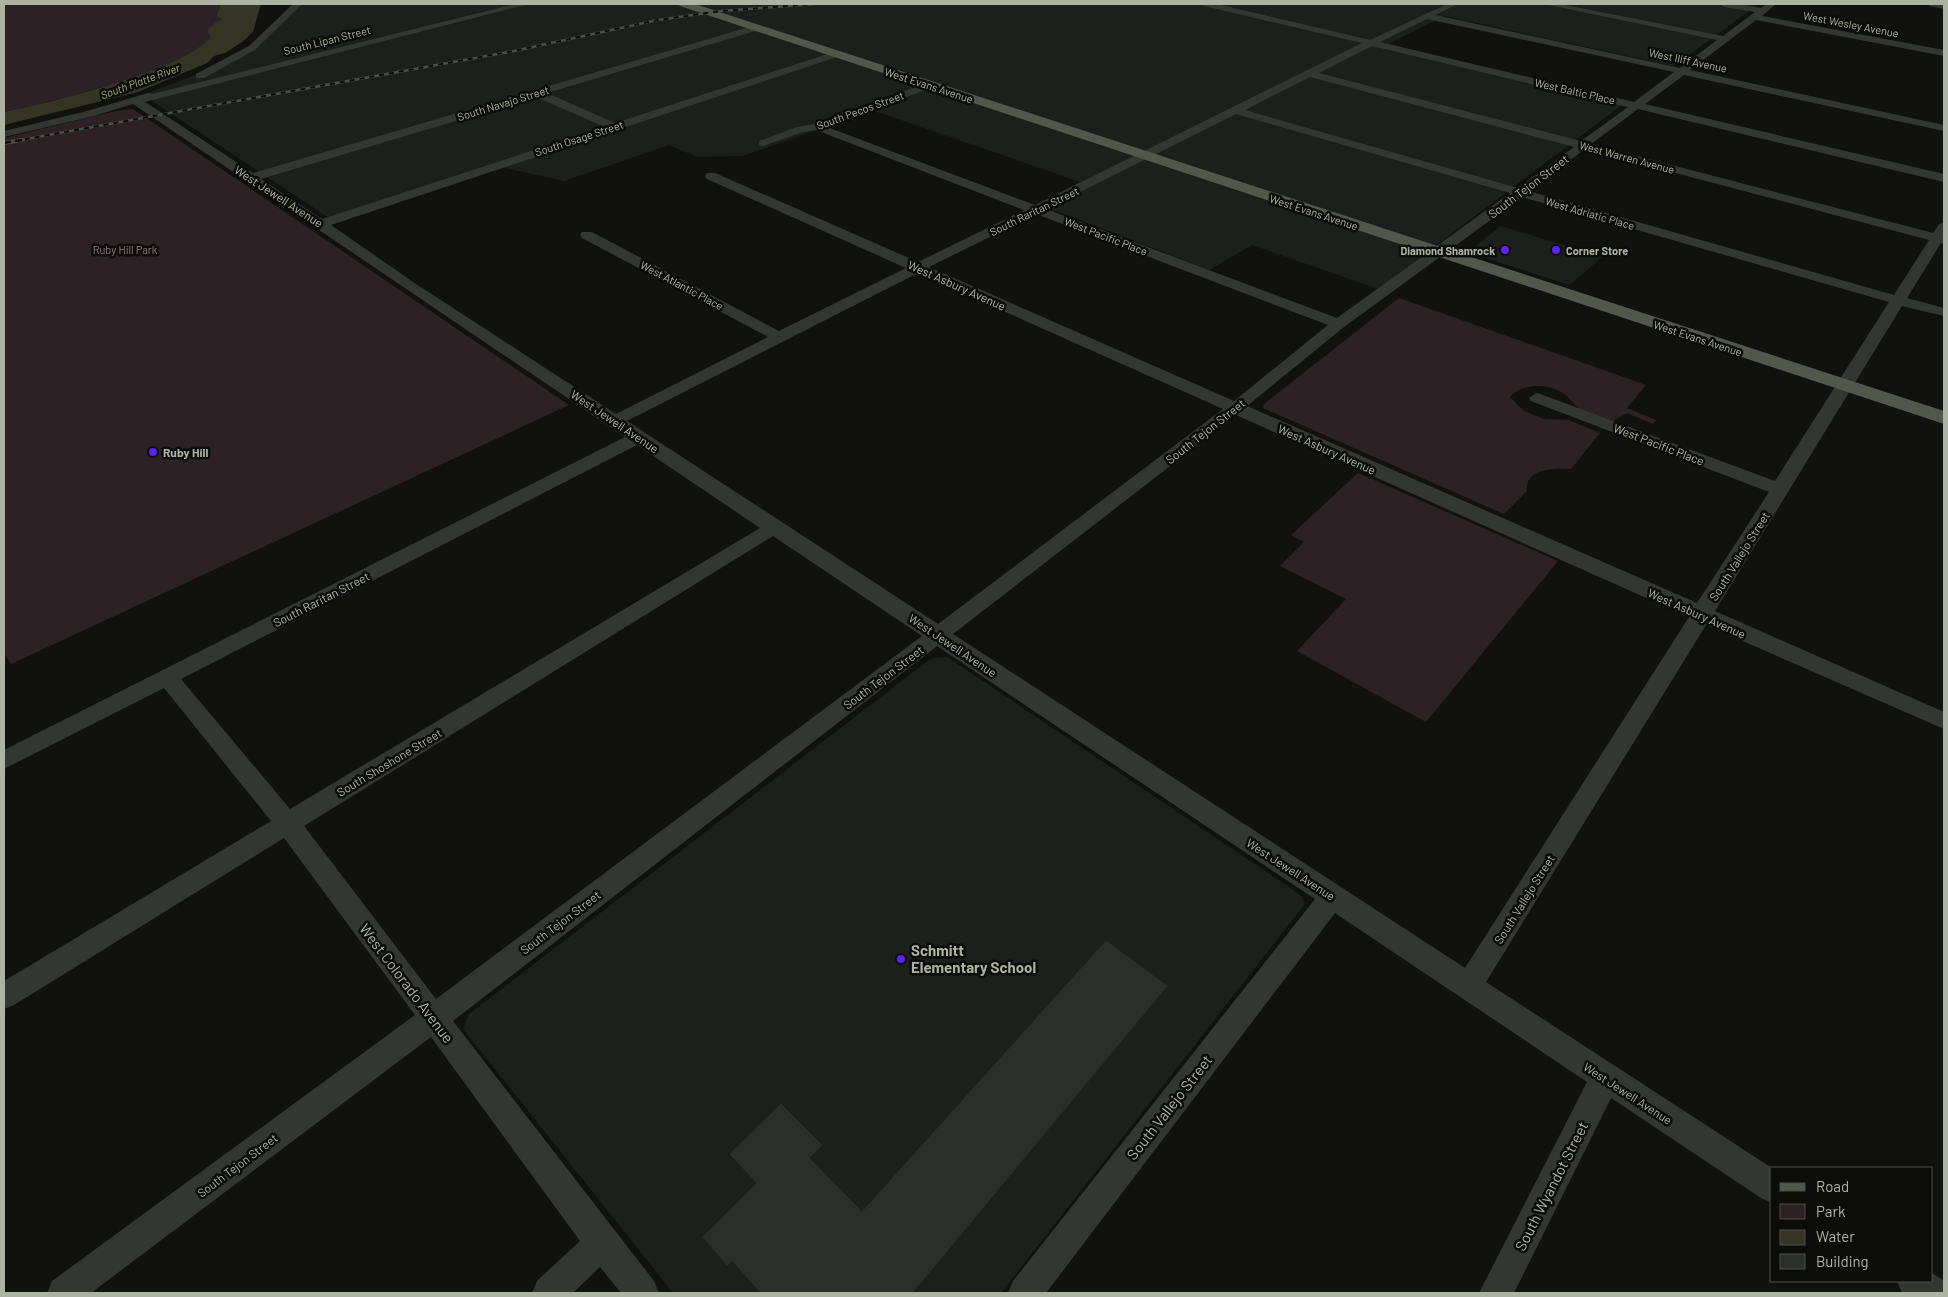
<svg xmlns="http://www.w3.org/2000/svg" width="1948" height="1297" font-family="Barlow,sans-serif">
<rect width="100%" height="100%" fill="#111210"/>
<g fill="#1d1f1c">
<polygon points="293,4 1759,4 1674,66 1444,16 1381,48 1622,105 1378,289 1252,245 1209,270 1038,204 1080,182 872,110 743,156 697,157 669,145 564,181 491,165 329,218 143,95 198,74 239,53 261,38"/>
<polygon points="1501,226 1602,257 1570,285 1472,254 1469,251"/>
<polygon points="947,657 1295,891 1302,897 1305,904 1001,1293 673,1293 463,1029 469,1014 925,663 934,658"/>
</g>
<g fill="#2c2225">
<path d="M 4,4 L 221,4 L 216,16 L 223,19 L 207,32 L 212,37 C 182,71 51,102 4,112 Z"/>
<polygon points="133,109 569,405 11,664 4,653 4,138 116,111"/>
<path d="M 1399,298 L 1646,385 L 1627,408 L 1656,420 L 1653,424 L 1627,413 L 1613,421 C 1602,417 1590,414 1580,409 C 1574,405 1570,398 1563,393 C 1548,383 1521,383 1510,397 L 1524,411 L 1544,419 L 1568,420 L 1600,433 L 1571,469 C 1555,468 1524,468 1527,491 L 1504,514 L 1263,408 L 1264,404 Z"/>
<polygon points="1358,473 1558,561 1426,722 1297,651 1346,599 1280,566 1304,542 1291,535"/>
</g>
<path fill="#353526" d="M 221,4 L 261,4 L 253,32 L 242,42 L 225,53 L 214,56 L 207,63 L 138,92 L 4,125 L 4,112 C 49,103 184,70 211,37 L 207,31 L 215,23 L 223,19 L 216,17 Z"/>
<polygon fill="#2c2e2b" stroke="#2b2e2a" points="1106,941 1167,986 912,1293 761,1293 732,1260 727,1265 703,1237 757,1183 730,1154 781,1104 822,1145 809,1158 862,1212"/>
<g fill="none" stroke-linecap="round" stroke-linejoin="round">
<g fill="#343731" fill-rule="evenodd">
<polygon points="293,4 302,4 255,50 204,78 196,78 196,74 249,46"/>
<path d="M 515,4 L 529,4 L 145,102 L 253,173 L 756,25 L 759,26 L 759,30 L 547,93 L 615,123 L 834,52 L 840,52 L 840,56 L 331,225 L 416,284 L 616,414 L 768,337 L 582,238 L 580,235 L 582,232 L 592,232 L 779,331 L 906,268 L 707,179 L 705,176 L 707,173 L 715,173 L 918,262 L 1024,210 L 816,130 L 803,132 L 763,146 L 759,145 L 759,141 L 797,127 L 815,124 L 929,82 L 934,85 L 933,87 L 827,127 L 1035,205 L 1362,43 L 1204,6 L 1203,4 L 1217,4 L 1370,40 L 1447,4 L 1458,4 L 1435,15 L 1680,68 L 1717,40 L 1544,4 L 1560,4 L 1723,36 L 1755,12 L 1724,7 L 1720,4 L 1737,4 L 1761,8 L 1767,4 L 1776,4 L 1762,16 L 1944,50 L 1944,56 L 1756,20 L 1690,70 L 1944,125 L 1944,131 L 1684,75 L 1645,104 L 1944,174 L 1944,182 L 1638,109 L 1591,144 L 1933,233 L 1939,224 L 1944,223 L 1944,244 L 1941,243 L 1907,298 L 1944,308 L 1944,316 L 1902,306 L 1715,611 L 1944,712 L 1944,729 L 1706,625 L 1486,982 L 1772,1168 L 1772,1203 L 1761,1198 L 1611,1098 L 1514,1293 L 1479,1293 L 1587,1082 L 1335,913 L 1046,1293 L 1008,1293 L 1013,1281 L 1315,899 L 937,646 L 453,1021 L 654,1281 L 659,1293 L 621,1293 L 600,1267 L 573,1293 L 532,1293 L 537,1281 L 580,1241 L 431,1037 L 91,1293 L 47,1293 L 52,1281 L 415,1015 L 284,838 L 14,1005 L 4,1009 L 4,981 L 271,821 L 164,688 L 4,769 L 4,750 L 625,437 L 133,104 L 94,116 L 4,137 L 4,131 L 87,111 L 148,93 L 152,94 ZM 1427,19 L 1674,72 L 1634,102 L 1380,42 ZM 1372,46 L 1628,107 L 1581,141 L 1319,73 ZM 1310,77 L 1574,147 L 1518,188 L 1245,110 ZM 536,97 L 605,127 L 322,219 L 261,179 ZM 1236,114 L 1510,193 L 1337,318 L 1046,209 ZM 1585,149 L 1929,240 L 1894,295 L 1529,191 ZM 1522,197 L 1889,302 L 1775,481 L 1543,395 L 1537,393 L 1529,398 L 1531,401 L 1769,492 L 1697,603 L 1247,406 L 1344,327 ZM 1036,214 L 1328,325 L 1234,401 L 929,267 ZM 918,273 L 1223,409 L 938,624 L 627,421 ZM 1236,415 L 1689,617 L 1465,968 L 953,634 ZM 637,445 L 760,528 L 290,809 L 181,679 ZM 773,536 L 922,636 L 436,999 L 304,826 Z"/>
<polygon points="1929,4 1944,4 1944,9 1930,6"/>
<polygon points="1932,1273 1944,1281 1944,1293 1902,1293 1897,1281 1932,1281"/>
</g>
<polygon fill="#52564d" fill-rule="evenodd" points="678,4 695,4 1944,411 1944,424 680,6"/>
<g stroke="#4b4e46" stroke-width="2.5">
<polyline id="rail-far1" points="15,141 514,51 658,20 721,11 816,4"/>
</g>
<g stroke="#4b4e46" stroke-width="4">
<polyline id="rail" points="4,143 22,140"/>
</g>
<use href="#rail-far1" stroke="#0c0d0b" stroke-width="2" stroke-dasharray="5" stroke-linecap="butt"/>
<use href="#rail" stroke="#0c0d0b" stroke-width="2.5" stroke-dasharray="7" stroke-linecap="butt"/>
</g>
<g fill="#5b21f8" stroke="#0c0d0b" stroke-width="2">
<circle cx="1505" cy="250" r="5"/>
<circle cx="1556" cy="250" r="5"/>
<circle cx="153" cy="452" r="5"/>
<circle cx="901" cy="959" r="5"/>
</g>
<g text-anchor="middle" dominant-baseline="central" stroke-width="5" stroke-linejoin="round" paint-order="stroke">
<g font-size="11" fill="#aeb3a1" stroke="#0c0d0b">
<text transform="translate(1851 24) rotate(11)">West Wesley Avenue</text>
<text transform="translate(327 40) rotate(-14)">South Lipan Street</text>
<text transform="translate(1688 60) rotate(12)">West Iliff Avenue</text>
<text transform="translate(929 85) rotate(18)">West Evans Avenue</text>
<text transform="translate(1575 91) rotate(13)">West Baltic Place</text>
<text transform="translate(503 103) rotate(-17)">South Navajo Street</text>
<text transform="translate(860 110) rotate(-20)">South Pecos Street</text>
<text transform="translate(579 138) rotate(-18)">South Osage Street</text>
<text transform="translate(1627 157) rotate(15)">West Warren Avenue</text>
<text transform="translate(1034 211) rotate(-26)">South Raritan Street</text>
<text transform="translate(1314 212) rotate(18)">West Evans Avenue</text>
<text transform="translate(1590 213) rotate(16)">West Adriatic Place</text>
<text transform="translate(1106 236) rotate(21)">West Pacific Place</text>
<text transform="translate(682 285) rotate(28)">West Atlantic Place</text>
<text transform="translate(1698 338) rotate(18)">West Evans Avenue</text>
</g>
<g font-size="11" font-style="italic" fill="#acb075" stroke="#0c0d0b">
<text transform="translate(140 81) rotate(-20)">South Platte River</text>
</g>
<g font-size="11" fill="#9f7684" stroke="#0c0d0b">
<text x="125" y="249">Ruby Hill Park</text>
</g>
<g font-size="11" font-weight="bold" fill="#aeb3a1" stroke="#0c0d0b" text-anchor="end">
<text x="1495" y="250">Diamond Shamrock</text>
<text x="1566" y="250" text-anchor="start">Corner Store</text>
</g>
<g font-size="12" fill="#aeb3a1" stroke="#0c0d0b">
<text transform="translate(1528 186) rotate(-37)">South Tejon Street</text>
<text transform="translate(279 196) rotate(33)">West Jewell Avenue</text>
<text transform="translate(957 285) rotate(24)">West Asbury Avenue</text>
<text transform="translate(615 421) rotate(34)">West Jewell Avenue</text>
<text transform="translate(1205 431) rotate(-38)">South Tejon Street</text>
<text transform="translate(1659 444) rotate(21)">West Pacific Place</text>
<text transform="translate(1327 449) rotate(24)">West Asbury Avenue</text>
<text transform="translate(1739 556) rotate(-58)">South Vallejo Street</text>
<text transform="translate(321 599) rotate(-27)">South Raritan Street</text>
<text transform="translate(1697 613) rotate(24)">West Asbury Avenue</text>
<text transform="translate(953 645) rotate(34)">West Jewell Avenue</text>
<text transform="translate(883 677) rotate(-37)">South Tejon Street</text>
<text transform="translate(389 762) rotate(-31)">South Shoshone Street</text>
<text transform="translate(1291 869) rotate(33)">West Jewell Avenue</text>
<text transform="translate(1524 899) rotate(-58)">South Vallejo Street</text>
<text transform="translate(560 922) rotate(-37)">South Tejon Street</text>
<text transform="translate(1628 1093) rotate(33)">West Jewell Avenue</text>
<text transform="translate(237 1165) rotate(-37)">South Tejon Street</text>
</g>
<g font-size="12" font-weight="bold" fill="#aeb3a1" stroke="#0c0d0b" text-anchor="start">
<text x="163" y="452">Ruby Hill</text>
</g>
<g font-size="15" font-weight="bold" fill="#aeb3a1" stroke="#0c0d0b" text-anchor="start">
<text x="911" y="950">Schmitt<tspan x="911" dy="17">Elementary School</tspan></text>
</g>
<g font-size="15" fill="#aeb3a1" stroke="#0c0d0b">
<text transform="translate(407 983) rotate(53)">West Colorado Avenue</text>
<text transform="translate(1169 1107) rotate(-52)">South Vallejo Street</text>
<text transform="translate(1551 1186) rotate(-63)">South Wyandot Street</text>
</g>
</g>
<rect width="1948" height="1297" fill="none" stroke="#aeb3a1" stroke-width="10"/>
<rect x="1770" y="1167" width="162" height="115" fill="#0c0d0b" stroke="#4d4f47"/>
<rect x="1780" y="1183" width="25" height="8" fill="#52564d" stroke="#4d4f47"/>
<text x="1816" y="1192" font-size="15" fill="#aeb3a1">Road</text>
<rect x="1780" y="1204" width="25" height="15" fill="#2c2225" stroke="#4d4f47"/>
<text x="1816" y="1217" font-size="15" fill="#aeb3a1">Park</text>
<rect x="1780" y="1230" width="25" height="15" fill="#353526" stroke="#4d4f47"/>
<text x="1816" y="1242" font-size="15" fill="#aeb3a1">Water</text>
<rect x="1780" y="1254" width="25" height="15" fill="#2c2e2b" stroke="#4d4f47"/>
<text x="1816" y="1267" font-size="15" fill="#aeb3a1">Building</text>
</svg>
